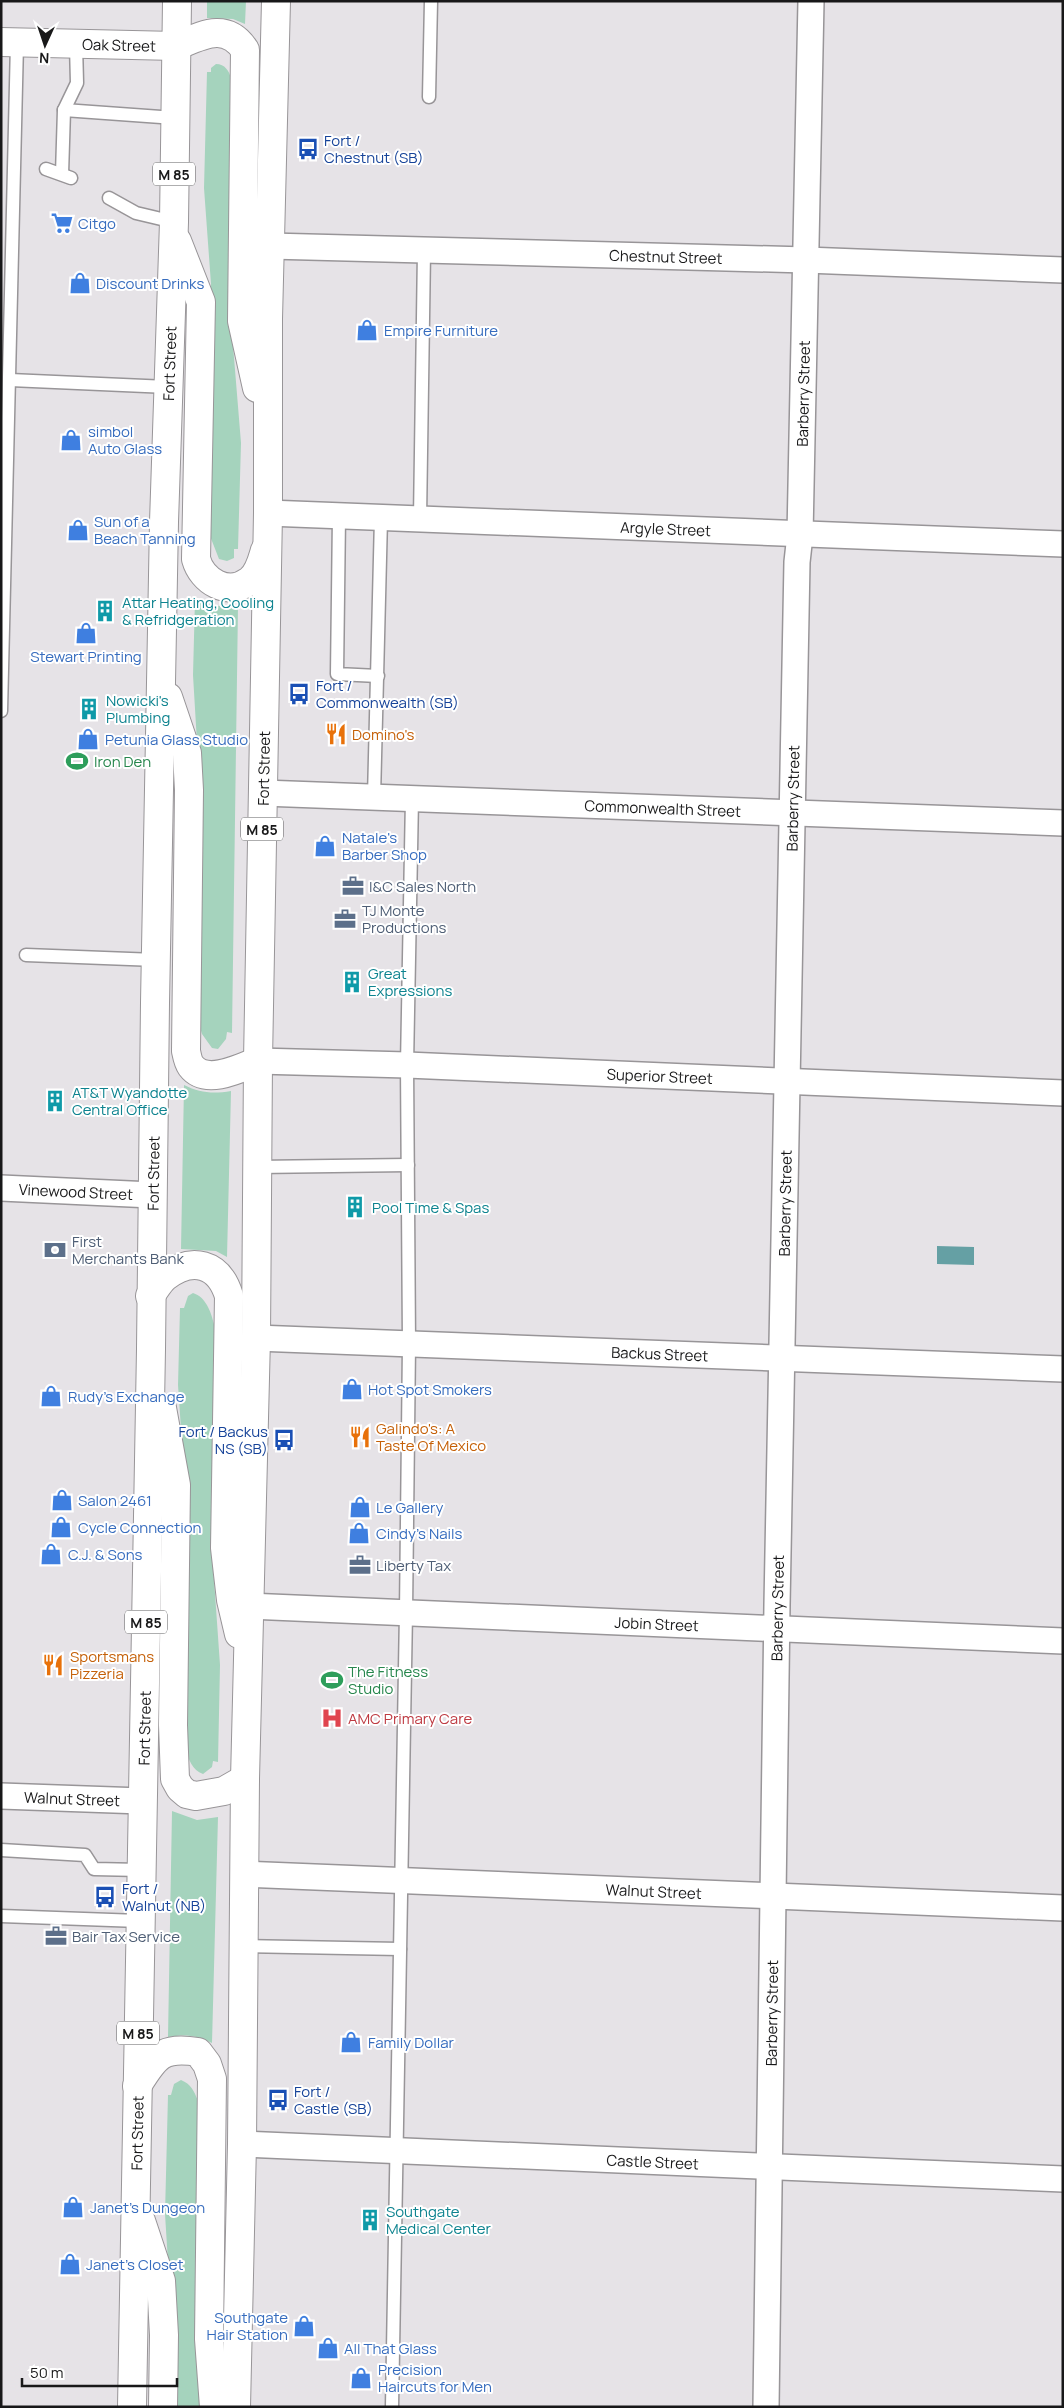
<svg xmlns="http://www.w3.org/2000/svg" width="1064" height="2408" font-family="Manrope,sans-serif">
<rect width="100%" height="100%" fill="#e6e3e7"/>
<g fill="#a5d3bd">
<polygon points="207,1 246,1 245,24 233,19 207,18"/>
<path d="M 216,64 C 225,64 229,71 231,78 L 231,321 L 241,443 L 238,549 L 234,549 L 234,558 L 227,561 L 219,559 L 210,536 L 205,536 L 211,284 L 204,188 L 207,72 L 211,72 L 211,68 Z"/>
<path d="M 195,599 C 209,606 222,607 238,606 L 232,1033 L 227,1032 L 226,1039 L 218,1049 L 212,1048 L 202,1034 L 199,1024 L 199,776 L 193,675 Z"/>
<path d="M 184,1085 C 200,1093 213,1094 231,1091 L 227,1257 L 216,1251 L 181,1249 Z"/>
<path d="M 193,1293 C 206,1297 211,1312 214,1324 L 217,1324 L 212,1551 L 220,1665 L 218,1762 L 213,1761 L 212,1767 L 203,1774 C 192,1770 189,1760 186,1750 L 186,1502 L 178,1385 L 180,1308 L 184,1308 L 188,1296 Z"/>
<path d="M 172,1811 L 197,1820 L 218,1817 L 212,2043 C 197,2035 185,2034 168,2037 Z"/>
<path d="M 181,2080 C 191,2084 194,2091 198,2101 L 204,2407 L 171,2407 L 172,2326 L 165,2214 L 168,2095 L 171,2095 L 174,2084 Z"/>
</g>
<polygon fill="#65a0a4" points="937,1246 974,1247 974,1265 937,1264"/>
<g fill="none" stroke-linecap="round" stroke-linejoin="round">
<g stroke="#989598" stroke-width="15">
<g id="lane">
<polyline points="429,97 431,1"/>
<polyline points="64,110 175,118"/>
<polyline points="46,169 71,178"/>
<polyline points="62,174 64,110 77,83 76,45"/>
<polyline points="109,198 136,213 174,222"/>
<polyline points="10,380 168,387"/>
<polyline points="339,516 337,674 378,676"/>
<polyline points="420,519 424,251"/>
<polyline points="1,711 17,43"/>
<polyline points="374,797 381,518"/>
<polyline points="26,955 156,960"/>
<polyline points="257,1167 408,1165"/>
<polyline points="1,1850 85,1855 94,1869 141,1870"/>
<polyline points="1,1916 139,1921"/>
<polyline points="243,1946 400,1949"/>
<polyline points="392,2407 406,1612 409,1344 407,1065 412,798"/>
</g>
</g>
<g stroke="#989598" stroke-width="28">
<g id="street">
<path id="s1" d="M 270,246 L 806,260 L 1063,270"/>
<path id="s2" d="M 268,513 L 1063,544"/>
<path id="s3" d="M 263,793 L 1063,823"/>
<path id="s4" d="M 258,1061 L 407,1065 L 1063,1093"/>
<path id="s5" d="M 1,1188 L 152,1195"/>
<path id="s6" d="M 256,1338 L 1063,1369"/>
<path id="s7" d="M 249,1606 L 1063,1641"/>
<path id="s8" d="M 1,1796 L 142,1801"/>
<path id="s9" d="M 244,1874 L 1063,1908"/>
<path id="s10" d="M 242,2144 L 1063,2179"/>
<path id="s11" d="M 766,2407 L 777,1605 L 797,562 L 800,535 L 811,1"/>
</g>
</g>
<g stroke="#989598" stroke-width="30">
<g id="secondary">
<path id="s12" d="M 1,42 L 176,46"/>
</g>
</g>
<g stroke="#989598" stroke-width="30">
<g id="primary">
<path d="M 176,46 C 201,36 226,21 245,50 L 242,321 L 257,388"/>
<path d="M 177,241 L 201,302 L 196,559 C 202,581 228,597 249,581 C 259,574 262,560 265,550"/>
<path d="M 168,697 L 187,753 L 189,790 L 186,1051 C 187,1056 188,1062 191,1066 C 206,1086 241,1068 258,1061"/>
<path d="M 150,1296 C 155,1290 159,1282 165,1277 C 192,1256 219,1263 229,1296 L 225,1548 L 231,1600 L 239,1634"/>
<polyline points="162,1408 176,1485 173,1725 175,1779 180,1788 187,1794 196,1796 224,1791 245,1779"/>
<path d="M 137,2086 C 155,2057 161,2046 198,2052 L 207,2064 L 212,2079 L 209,2339 L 214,2407"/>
<polyline points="141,2221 161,2281 164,2335 163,2407"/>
<path id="s13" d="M 132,2407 L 151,1349 L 155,1003 L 164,522 L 174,222 L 177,1"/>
<path id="s14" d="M 236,2407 L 242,2144 L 245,1779 L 256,1338 L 258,1061 L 268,513 L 268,319 L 276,1"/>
</g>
</g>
<use href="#lane" stroke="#fff" stroke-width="12"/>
<use href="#street" stroke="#fff" stroke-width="25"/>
<use href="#secondary" stroke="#fff" stroke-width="28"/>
<use href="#primary" stroke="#fff" stroke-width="28"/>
</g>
<defs>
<g id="bus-bare" transform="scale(1.725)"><path d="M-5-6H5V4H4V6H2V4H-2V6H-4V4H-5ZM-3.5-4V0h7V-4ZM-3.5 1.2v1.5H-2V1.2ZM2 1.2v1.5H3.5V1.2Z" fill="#1a4fb4" stroke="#fff" stroke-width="2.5" paint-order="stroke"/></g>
<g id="supermarket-bare" transform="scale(1.725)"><path d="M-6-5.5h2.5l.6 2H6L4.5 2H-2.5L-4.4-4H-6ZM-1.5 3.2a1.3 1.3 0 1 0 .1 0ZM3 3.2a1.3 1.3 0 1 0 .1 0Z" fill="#3f7fe0" stroke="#fff" stroke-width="2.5" paint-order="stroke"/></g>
<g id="shop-bare" transform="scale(1.725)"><path d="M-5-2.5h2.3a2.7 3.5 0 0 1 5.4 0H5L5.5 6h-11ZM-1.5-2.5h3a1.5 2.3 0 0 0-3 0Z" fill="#3f7fe0" stroke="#fff" stroke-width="2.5" paint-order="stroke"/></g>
<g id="building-bare" transform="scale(1.725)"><path d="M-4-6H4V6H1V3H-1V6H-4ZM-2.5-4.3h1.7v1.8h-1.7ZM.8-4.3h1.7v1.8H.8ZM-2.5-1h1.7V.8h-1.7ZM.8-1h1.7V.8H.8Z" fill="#0f9aa8" stroke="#fff" stroke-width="2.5" paint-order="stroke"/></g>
<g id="restaurant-bare" transform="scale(1.725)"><path d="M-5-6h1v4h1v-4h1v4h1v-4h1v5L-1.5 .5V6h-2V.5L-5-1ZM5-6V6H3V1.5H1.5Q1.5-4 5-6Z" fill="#e8710a" stroke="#fff" stroke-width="2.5" paint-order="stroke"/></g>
<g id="stadium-bare" transform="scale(1.725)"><path d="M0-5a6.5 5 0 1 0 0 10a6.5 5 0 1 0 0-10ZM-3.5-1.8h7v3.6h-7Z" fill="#2e9e5b" stroke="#fff" stroke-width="2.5" paint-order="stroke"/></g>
<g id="office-bare" transform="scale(1.725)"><path d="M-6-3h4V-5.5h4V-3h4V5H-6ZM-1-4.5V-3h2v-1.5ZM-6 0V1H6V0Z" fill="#5c6f8a" stroke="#fff" stroke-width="2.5" paint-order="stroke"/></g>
<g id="bank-bare" transform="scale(1.725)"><path d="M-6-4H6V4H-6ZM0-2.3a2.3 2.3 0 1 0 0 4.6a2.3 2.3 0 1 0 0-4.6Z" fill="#5c6f8a" stroke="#fff" stroke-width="2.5" paint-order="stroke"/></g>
<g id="hospital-bare" transform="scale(1.725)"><path d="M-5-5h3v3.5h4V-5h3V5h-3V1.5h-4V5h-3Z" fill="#e0444e" stroke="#fff" stroke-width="2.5" paint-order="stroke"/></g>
</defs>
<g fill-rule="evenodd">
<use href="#bus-bare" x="308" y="149"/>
<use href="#supermarket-bare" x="62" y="223"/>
<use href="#shop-bare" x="80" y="283"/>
<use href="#shop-bare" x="367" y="330"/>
<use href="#shop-bare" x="71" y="440"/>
<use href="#shop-bare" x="78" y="530"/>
<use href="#building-bare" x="105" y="611"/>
<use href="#shop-bare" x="86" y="633"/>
<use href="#bus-bare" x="299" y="694"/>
<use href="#building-bare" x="89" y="709"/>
<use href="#restaurant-bare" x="336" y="734"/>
<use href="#shop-bare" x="88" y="739"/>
<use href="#stadium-bare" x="77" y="761"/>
<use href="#shop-bare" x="325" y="846"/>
<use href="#office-bare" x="353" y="886"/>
<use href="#office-bare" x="345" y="919"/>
<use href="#building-bare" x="352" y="982"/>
<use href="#building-bare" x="55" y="1101"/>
<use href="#building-bare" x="355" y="1207"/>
<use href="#bank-bare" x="55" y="1250"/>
<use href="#shop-bare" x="352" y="1389"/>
<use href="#shop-bare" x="51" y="1396"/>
<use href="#restaurant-bare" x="360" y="1437"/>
<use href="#bus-bare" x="284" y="1440"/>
<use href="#shop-bare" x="62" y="1500"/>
<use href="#shop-bare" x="360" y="1507"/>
<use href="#shop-bare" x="61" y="1527"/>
<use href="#shop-bare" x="359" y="1533"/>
<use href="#shop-bare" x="51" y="1554"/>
<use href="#office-bare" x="360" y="1565"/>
<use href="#restaurant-bare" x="53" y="1665"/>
<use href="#stadium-bare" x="332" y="1680"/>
<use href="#hospital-bare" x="332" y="1718"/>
<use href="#bus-bare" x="105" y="1897"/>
<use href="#office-bare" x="56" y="1936"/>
<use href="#shop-bare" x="351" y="2042"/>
<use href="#bus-bare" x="278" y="2100"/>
<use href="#shop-bare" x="73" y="2207"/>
<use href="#building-bare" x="370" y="2220"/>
<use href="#shop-bare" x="70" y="2264"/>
<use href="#shop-bare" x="304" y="2326"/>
<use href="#shop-bare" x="328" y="2348"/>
<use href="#shop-bare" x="361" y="2378"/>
</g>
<g text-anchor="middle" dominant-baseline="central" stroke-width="4" stroke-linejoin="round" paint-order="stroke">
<g fill="#fff" stroke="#5d5d5e" stroke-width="1">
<rect x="153" y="162.5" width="42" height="23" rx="4"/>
<rect x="241" y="817.5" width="42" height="23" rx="4"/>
<rect x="125" y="1610.5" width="42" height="23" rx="4"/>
<rect x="117" y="2021.5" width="42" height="23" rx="4"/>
</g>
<g font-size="14" font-weight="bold" fill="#181819">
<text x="174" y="174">M 85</text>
<text x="262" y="829">M 85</text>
<text x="146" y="1622">M 85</text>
<text x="138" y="2033">M 85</text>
</g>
<g font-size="15" fill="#181819" stroke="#fff">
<text stroke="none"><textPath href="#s12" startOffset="118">Oak Street</textPath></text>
<text stroke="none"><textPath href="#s1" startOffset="396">Chestnut Street</textPath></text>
<text stroke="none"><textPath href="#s13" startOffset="2044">Fort Street</textPath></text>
<text stroke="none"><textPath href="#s11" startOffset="2014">Barberry Street</textPath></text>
<text stroke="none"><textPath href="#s2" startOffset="398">Argyle Street</textPath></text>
<text stroke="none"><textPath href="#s14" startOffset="1639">Fort Street</textPath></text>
<text stroke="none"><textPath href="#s11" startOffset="1609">Barberry Street</textPath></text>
<text stroke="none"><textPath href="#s3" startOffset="400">Commonwealth Street</textPath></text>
<text stroke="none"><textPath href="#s4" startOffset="402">Superior Street</textPath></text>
<text stroke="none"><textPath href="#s13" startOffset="1234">Fort Street</textPath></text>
<text stroke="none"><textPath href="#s5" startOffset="75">Vinewood Street</textPath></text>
<text stroke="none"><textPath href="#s11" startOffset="1204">Barberry Street</textPath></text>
<text stroke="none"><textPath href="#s6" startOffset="404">Backus Street</textPath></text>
<text stroke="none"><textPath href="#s11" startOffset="799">Barberry Street</textPath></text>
<text stroke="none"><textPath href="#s7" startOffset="408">Jobin Street</textPath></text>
<text stroke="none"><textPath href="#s13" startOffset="679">Fort Street</textPath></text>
<text stroke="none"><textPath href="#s8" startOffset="71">Walnut Street</textPath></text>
<text stroke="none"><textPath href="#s9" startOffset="410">Walnut Street</textPath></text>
<text stroke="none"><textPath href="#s11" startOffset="394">Barberry Street</textPath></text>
<text stroke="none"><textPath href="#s13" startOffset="274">Fort Street</textPath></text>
<text stroke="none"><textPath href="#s10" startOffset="411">Castle Street</textPath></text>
</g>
<g font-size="15" fill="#164399" stroke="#fff" text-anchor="start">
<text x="324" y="140">Fort /<tspan x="324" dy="17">Chestnut (SB)</tspan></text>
<text x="316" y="685">Fort /<tspan x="316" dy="17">Commonwealth (SB)</tspan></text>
<text x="268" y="1431" text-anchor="end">Fort / Backus<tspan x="268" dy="17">NS (SB)</tspan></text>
<text x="122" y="1888">Fort /<tspan x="122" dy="17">Walnut (NB)</tspan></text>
<text x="294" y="2091">Fort /<tspan x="294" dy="17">Castle (SB)</tspan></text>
</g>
<g font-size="15" fill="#366cbe" stroke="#fff" text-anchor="start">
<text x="78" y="223">Citgo</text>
<text x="96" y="283">Discount Drinks</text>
<text x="384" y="330">Empire Furniture</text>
<text x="88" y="431">simbol<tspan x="88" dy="17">Auto Glass</tspan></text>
<text x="94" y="521">Sun of a<tspan x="94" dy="17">Beach Tanning</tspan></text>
<text x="86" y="656" text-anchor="middle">Stewart Printing</text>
<text x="105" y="739">Petunia Glass Studio</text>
<text x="342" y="837">Natale's<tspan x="342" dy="17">Barber Shop</tspan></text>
<text x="368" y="1389">Hot Spot Smokers</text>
<text x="68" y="1396">Rudy's Exchange</text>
<text x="78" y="1500">Salon 2461</text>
<text x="376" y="1507">Le Gallery</text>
<text x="78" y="1527">Cycle Connection</text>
<text x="376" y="1533">Cindy's Nails</text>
<text x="68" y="1554">C.J. &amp; Sons</text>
<text x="368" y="2042">Family Dollar</text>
<text x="90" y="2207">Janet's Dungeon</text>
<text x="86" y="2264">Janet's Closet</text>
<text x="288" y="2317" text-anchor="end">Southgate<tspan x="288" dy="17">Hair Station</tspan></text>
<text x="344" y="2348">All That Glass</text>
<text x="378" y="2369">Precision<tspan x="378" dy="17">Haircuts for Men</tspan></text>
</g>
<g font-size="15" fill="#0d838f" stroke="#fff" text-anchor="start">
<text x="122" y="602">Attar Heating, Cooling<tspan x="122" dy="17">&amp; Refridgeration</tspan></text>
<text x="106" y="700">Nowicki's<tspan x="106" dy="17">Plumbing</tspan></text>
<text x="368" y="973">Great<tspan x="368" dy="17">Expressions</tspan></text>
<text x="72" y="1092">AT&amp;T Wyandotte<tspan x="72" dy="17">Central Office</tspan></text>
<text x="372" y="1207">Pool Time &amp; Spas</text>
<text x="386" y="2211">Southgate<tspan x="386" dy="17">Medical Center</tspan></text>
</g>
<g font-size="15" fill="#c56008" stroke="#fff" text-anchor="start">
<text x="352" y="734">Domino's</text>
<text x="376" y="1428">Galindo's: A<tspan x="376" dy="17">Taste Of Mexico</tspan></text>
<text x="70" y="1656">Sportsmans<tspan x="70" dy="17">Pizzeria</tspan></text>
</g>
<g font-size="15" fill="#27864d" stroke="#fff" text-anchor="start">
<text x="94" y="761">Iron Den</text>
<text x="348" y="1671">The Fitness<tspan x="348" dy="17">Studio</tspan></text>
</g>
<g font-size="15" fill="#4e5e75" stroke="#fff" text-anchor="start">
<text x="369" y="886">I&amp;C Sales North</text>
<text x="362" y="910">TJ Monte<tspan x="362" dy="17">Productions</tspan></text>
<text x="72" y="1241">First<tspan x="72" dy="17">Merchants Bank</tspan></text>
<text x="376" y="1565">Liberty Tax</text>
<text x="72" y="1936">Bair Tax Service</text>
</g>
<g font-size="15" fill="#be3a42" stroke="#fff" text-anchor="start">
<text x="348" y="1718">AMC Primary Care</text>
</g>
</g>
<rect width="1064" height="2408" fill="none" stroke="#181819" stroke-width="5"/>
<g transform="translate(45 45) rotate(183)" stroke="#ffffff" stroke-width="4" paint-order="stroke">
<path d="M0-4L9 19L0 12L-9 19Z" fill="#181819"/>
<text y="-8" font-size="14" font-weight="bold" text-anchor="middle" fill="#181819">N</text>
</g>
<path d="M22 2378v8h155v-8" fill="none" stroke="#181819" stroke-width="2.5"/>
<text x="30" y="2378" font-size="15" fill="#181819" stroke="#ffffff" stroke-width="4" paint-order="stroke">50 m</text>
</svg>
